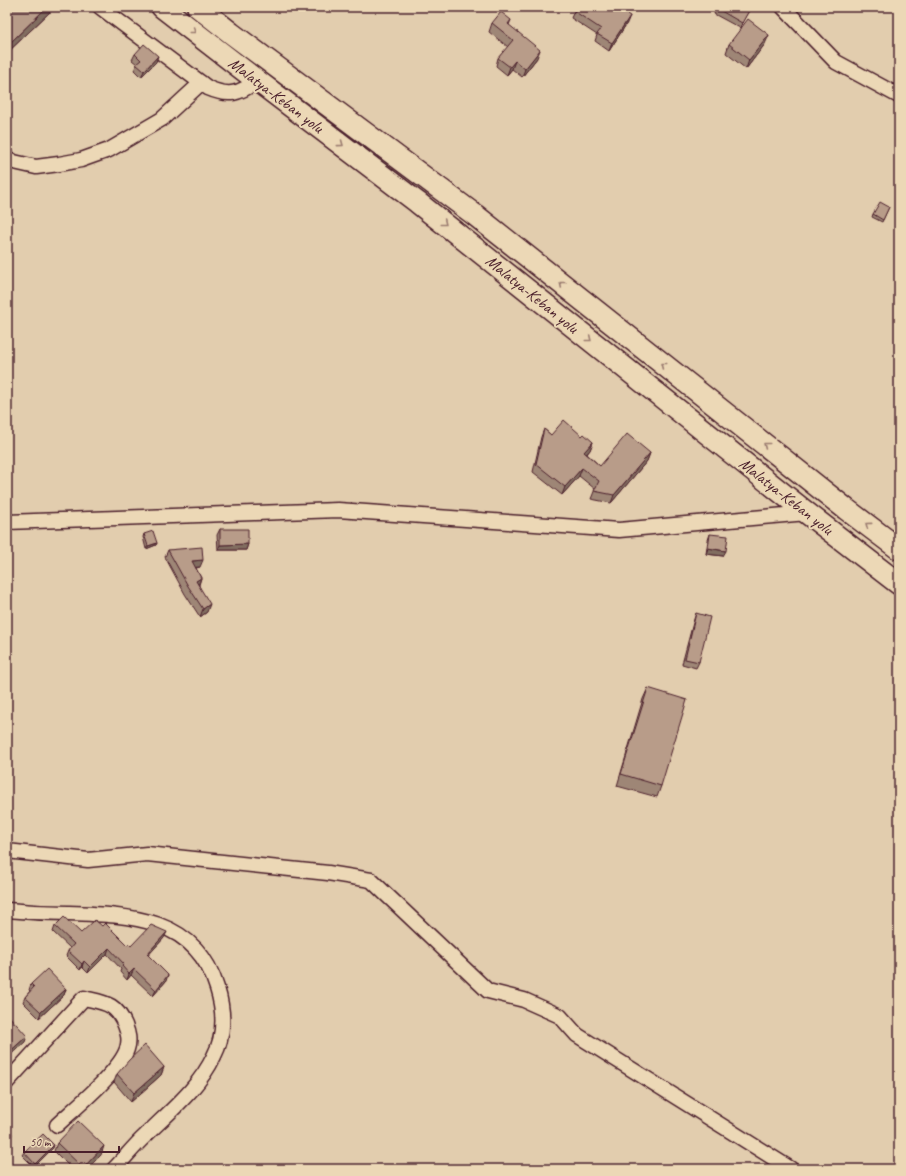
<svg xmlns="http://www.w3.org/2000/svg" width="906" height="1176" font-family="Caveat,sans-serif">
<rect width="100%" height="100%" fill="#e2cdae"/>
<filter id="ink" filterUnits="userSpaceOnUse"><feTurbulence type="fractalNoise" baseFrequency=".025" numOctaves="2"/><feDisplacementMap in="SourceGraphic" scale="8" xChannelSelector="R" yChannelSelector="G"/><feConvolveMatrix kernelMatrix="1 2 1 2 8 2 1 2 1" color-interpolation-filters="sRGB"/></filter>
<g filter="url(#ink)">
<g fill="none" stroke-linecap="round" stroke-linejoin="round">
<g stroke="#4a1f2b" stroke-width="17">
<g id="minor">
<path d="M 100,7 L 208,88 C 229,97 239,94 257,81"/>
<polyline points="783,7 836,62 899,96"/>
<polyline points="7,158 14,162 36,167 59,164 81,160 109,150 162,119 201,83"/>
<polyline points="7,522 338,510 619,530 807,513"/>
<polyline points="7,851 88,860 147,854 328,873 371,880 488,991 524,1000 560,1016 577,1035 791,1169"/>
<path d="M 7,910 C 27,912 47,913 68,913 C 130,915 196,917 217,988 C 224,1010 225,1035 214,1056 C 199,1088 170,1111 145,1136 C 134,1146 125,1158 114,1169"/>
<path d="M 7,1082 L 84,998 C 105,1003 116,1003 125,1025 C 128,1033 130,1040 127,1049 C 120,1071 75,1108 57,1125"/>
</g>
</g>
<g stroke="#4a1f2b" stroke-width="24">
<g id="highway">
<polyline points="162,7 242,69 417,202 807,513 899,584"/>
<polyline points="198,7 231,33 475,215 846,509 899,549"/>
</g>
</g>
<use href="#minor" stroke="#ecd8b6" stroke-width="14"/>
<use href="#highway" stroke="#ecd8b6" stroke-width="21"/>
</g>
<g fill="#9e8676" stroke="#4a1f2b">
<polygon points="7,7 58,7 53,11 52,10 7,53"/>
<polygon points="708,7 752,7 740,28 714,14 715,11"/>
<polygon points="574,11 627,23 609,51 595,41 597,35 571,18"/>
<polygon points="511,20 509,25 537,58 522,77 512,69 507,75 496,66 498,58 508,47 489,32 492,23"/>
<polygon points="729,44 765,44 746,69 726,53"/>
<polygon points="135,54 156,62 141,77 134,70 137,64 132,60"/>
<polygon points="889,207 882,222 872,217 873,214"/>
<polygon points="544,429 551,435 582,436 593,442 590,450 587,454 600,466 650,453 647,461 611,503 591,499 595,489 579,476 562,495 533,472 541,437"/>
<polygon points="220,529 248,544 246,550 218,550 217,535"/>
<polygon points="144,534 157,543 156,545 146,549 143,537"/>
<polygon points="710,534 723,556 706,554 708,540"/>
<polygon points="168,550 200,567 196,568 201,578 199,585 207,612 200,617 185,594 165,557"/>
<polygon points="696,613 699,662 696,668 682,664 694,619"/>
<polygon points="648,688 661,786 657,797 617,786 643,699"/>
<polygon points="55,926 81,933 102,926 127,945 131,946 164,938 148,955 166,981 153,996 131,975 127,980 120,972 121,969 107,954 88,973 82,967 80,970 66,956 68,951 70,948 53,932"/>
<polygon points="31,984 66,989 64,995 39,1018 23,1002 25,997 30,991 29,990"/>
<polygon points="164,1067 161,1075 131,1102 114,1082 117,1074"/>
<polygon points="57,1143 101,1155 87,1169 72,1169 54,1151"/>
<polygon points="53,1148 34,1167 22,1155 24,1152"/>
</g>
<g fill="#816d60" stroke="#4a1f2b">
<polygon points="47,7 53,7 52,10 7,53 11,42"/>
<polygon points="55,7 58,7 53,11"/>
<polygon points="751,7 752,7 740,28 742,23"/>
<polygon points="630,16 627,23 609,51 612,43"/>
<polygon points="769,35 765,44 746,69 749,60"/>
<polygon points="540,50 537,58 522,77 525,69"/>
<polygon points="158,56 156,62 141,77 144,71"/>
<polygon points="515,61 512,69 507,75 510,67"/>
<polygon points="593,442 590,450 581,460 584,452"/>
<polygon points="650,453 647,461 611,503 614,495"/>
<polygon points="582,468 579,476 562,495 565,487"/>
<polygon points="157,543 156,545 146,549 148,546"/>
<polygon points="248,544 246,550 218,550 220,545"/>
<polygon points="708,548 726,551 723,556 706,554"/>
<polygon points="203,560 200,567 189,568 192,561"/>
<polygon points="201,578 198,586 196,581"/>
<polygon points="210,604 207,612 200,617 203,609"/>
<polygon points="167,932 164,938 144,960 147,954"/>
<polygon points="109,948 107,954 88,973 90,967"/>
<polygon points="84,961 82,967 80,970 82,964"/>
<polygon points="134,969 131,975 127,980 129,974"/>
<polygon points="168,975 166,981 153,996 156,990"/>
<polygon points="66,989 64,995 39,1018 41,1012"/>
<polygon points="27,1036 25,1042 7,1058 7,1054"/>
<polygon points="164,1067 161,1075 131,1102 134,1093"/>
<polygon points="12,1134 10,1140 7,1143 7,1139"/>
<polygon points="54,1145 53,1148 34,1167 35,1164"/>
<polygon points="104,1146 101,1155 87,1169 83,1169 83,1168"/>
</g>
<g fill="#b89c89" stroke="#4a1f2b">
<polygon points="7,7 47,7 11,42 7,38"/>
<polygon points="576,7 616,7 630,16 612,43 597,34 601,29 574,11"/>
<polygon points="717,7 751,7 742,23 716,8"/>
<polygon points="501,12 511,20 508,24 540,50 525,69 515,61 510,67 498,58 513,40 492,23"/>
<polygon points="748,19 769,35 749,60 729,44"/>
<polygon points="144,44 158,56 144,71 136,64 141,60 135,54"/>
<polygon points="880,202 889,207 883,220 873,214"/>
<polygon points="564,420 582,436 584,434 593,442 584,452 600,466 627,434 650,453 614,495 594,491 599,481 582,468 565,487 536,464 544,429 551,435"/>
<polygon points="220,529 248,529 248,544 220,545"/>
<polygon points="153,531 157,543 148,546 144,534"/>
<polygon points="710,534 728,536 726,551 708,548"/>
<polygon points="202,547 203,560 192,561 201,578 196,581 210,604 203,609 188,586 168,550"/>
<polygon points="696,613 710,617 699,662 685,659"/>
<polygon points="648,688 687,700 661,786 621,774"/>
<polygon points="7,866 11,868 7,874"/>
<polygon points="64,917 81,933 95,920 102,926 105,923 127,945 129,944 131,946 151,925 167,932 147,954 168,975 156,990 134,969 129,974 122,966 124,964 109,948 90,967 84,961 82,964 68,951 74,944 55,926"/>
<polygon points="47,969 66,989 41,1012 25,997 34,987 31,984"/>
<polygon points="7,1014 27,1036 7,1054"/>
<polygon points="145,1045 164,1067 134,1093 117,1074 129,1060"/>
<polygon points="78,1121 104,1146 83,1168 57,1143"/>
<polygon points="7,1128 12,1134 7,1139"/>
<polygon points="43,1134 54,1145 35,1164 24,1152"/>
<polygon points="49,1166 51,1169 46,1169"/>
</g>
<defs><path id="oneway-chevron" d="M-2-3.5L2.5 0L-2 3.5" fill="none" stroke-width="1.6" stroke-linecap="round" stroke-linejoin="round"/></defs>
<g stroke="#9b7c70">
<use href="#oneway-chevron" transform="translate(193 31) rotate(38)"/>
<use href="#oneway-chevron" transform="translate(341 144) rotate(37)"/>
<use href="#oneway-chevron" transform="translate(444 223) rotate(39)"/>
<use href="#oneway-chevron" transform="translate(562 284) rotate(-141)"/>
<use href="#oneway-chevron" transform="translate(589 339) rotate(39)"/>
<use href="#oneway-chevron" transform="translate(663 365) rotate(-142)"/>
<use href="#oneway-chevron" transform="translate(766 445) rotate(-142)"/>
<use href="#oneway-chevron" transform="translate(868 525) rotate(-143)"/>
</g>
</g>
<g text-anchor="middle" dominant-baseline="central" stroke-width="4" stroke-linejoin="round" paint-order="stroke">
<g font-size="17" fill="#4a1f2b" stroke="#ecd8b6">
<text transform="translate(276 95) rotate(37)">Malatya-Keban yolu</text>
<text transform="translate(532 294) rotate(39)">Malatya-Keban yolu</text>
<text transform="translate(786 496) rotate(38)">Malatya-Keban yolu</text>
</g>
</g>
<rect width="906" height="1176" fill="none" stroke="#ecd8b6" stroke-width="24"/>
<rect x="12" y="12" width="882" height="1152" fill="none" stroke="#4a1f2b" stroke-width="1.5" filter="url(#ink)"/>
<path d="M24 1146v6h95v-6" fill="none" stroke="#4a1f2b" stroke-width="2"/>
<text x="30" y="1146" font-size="12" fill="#4a1f2b" stroke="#ecd8b6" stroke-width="3" paint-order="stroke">50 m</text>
</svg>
